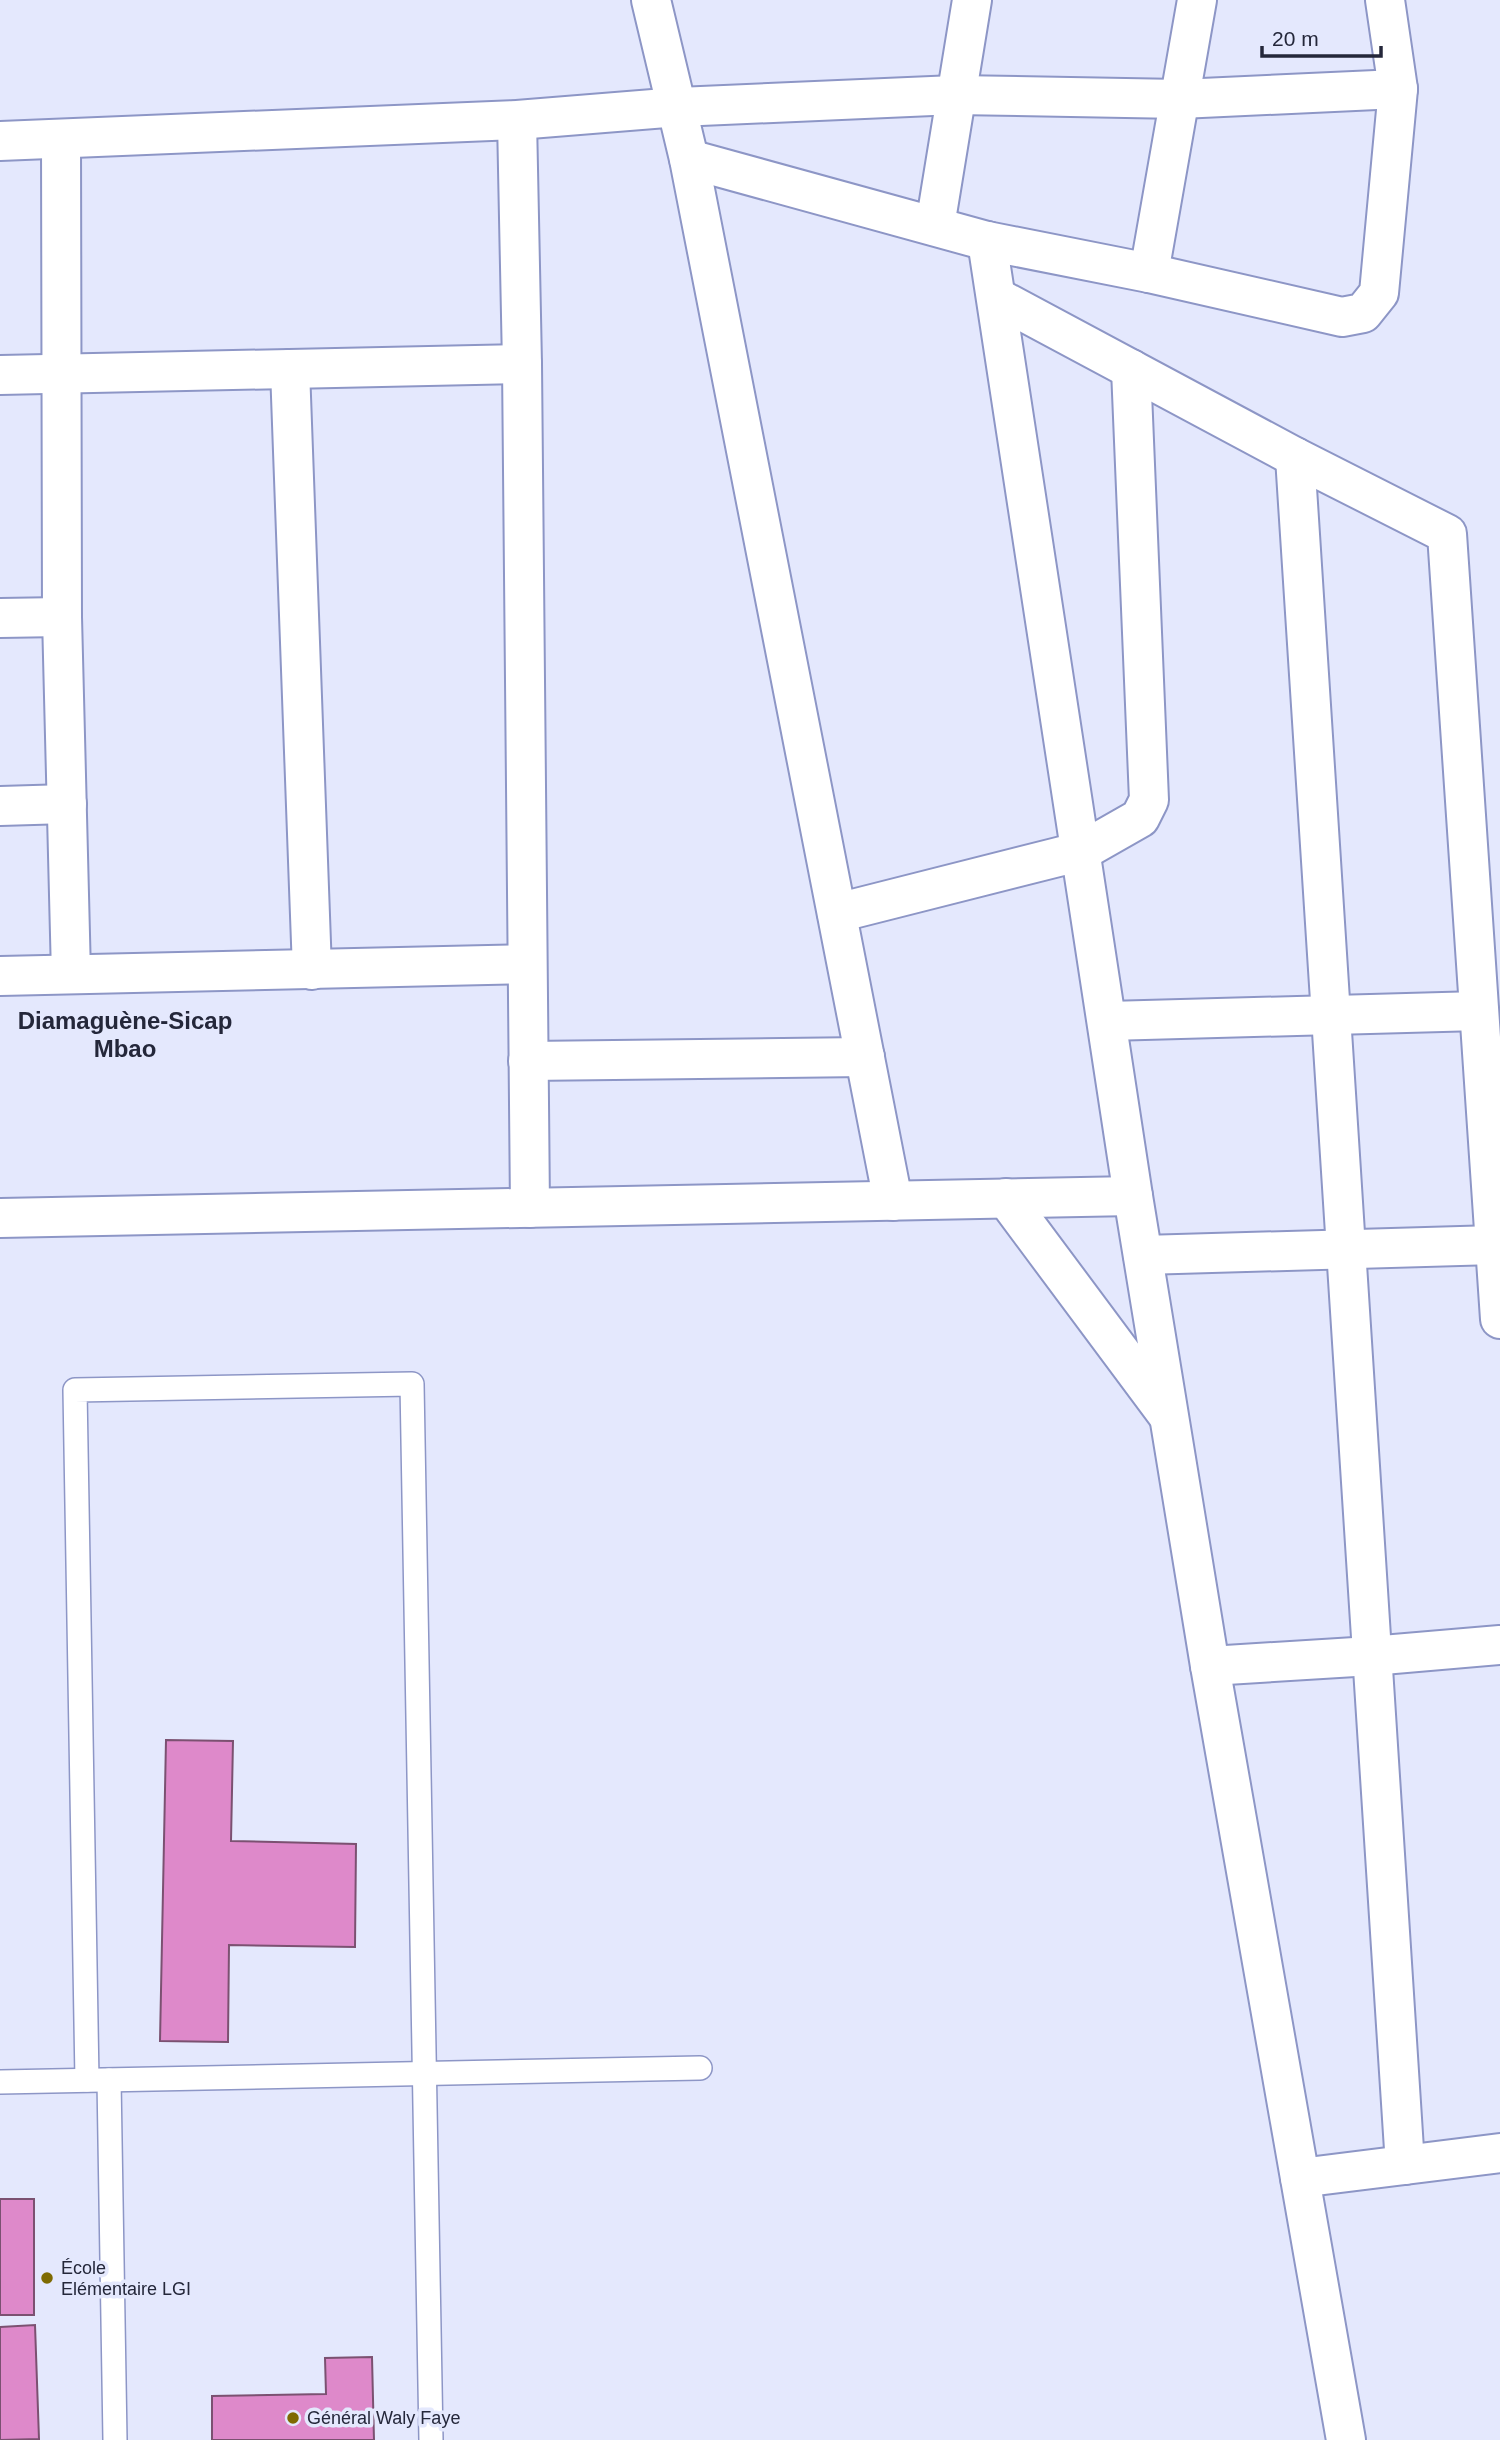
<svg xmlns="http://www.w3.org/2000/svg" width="1500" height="2440" font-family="Arial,sans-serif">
<rect width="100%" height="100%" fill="#e4e8fd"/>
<g fill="#de89ca" stroke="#7b5171" stroke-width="2">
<polygon points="166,1740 233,1741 231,1841 356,1844 355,1947 229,1945 228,2042 160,2041"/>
<rect x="0" y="2199" width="34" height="116"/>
<polygon points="35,2325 39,2439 0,2440 0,2327"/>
<polygon points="372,2357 374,2440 212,2440 212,2396 326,2394 325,2358"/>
</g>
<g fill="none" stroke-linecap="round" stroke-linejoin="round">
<g stroke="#8d96c6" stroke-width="26">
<g id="service">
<polyline points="87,2080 75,1390 412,1384 431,2440"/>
<polyline points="109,2080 115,2440"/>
<polyline points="0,2082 700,2068"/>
</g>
</g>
<g stroke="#8d96c6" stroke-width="42">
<g id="minor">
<polyline points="651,0 689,159 893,1201"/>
<polyline points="517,120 522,364 530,1208"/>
<polyline points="61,139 62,617 71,974"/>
<polyline points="0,141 517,120 678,107 955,95 1180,99 1398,89"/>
<polyline points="689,159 987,241 1149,273 1342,317 1363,313 1379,293 1398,89 1385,0"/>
<polyline points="935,226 972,0"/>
<polyline points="987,241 1133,1196 1210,1666 1346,2440"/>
<polyline points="1149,273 1197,0"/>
<polyline points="998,298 1295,457 1447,534 1500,1319"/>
<polyline points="290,369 312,970"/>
<polyline points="0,375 522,364"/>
<polyline points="1295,457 1405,2165"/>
<polyline points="0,618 62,617"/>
<polyline points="0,806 67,804"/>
<polyline points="837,913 1082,851 1140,818 1149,800 1131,369"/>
<polyline points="0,976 527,964"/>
<polyline points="1108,1021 1479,1011"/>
<polyline points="528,1061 865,1057"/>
<polyline points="1006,1198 1166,1413"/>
<polyline points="0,1218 1133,1196"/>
<polyline points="1143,1255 1495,1245"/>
<polyline points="1210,1666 1371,1656 1500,1645"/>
<polyline points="1300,2178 1500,2153"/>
</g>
</g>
<use href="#service" stroke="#fff" stroke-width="23"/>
<use href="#minor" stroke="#fff" stroke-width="38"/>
</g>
<g fill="#7e6a02" stroke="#e4e8fd" stroke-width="2.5">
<circle cx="47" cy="2278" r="7"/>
<circle cx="293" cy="2418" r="7"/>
</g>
<g text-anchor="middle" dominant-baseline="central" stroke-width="7" stroke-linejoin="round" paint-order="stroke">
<g font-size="18" fill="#24273a" stroke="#e4e8fd" text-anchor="start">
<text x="61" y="2268">École<tspan x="61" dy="21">Elémentaire LGI</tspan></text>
<text x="307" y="2418">Général Waly Faye</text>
</g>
<g font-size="24" font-weight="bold" fill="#24273a" stroke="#e4e8fd">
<text x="125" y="1020">Diamaguène-Sicap<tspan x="125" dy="28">Mbao</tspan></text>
</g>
</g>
<path d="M1262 46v10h119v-10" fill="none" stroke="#24273a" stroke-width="3.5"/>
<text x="1272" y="46" font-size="21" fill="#24273a" stroke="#e4e8fd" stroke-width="5" paint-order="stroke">20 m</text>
</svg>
